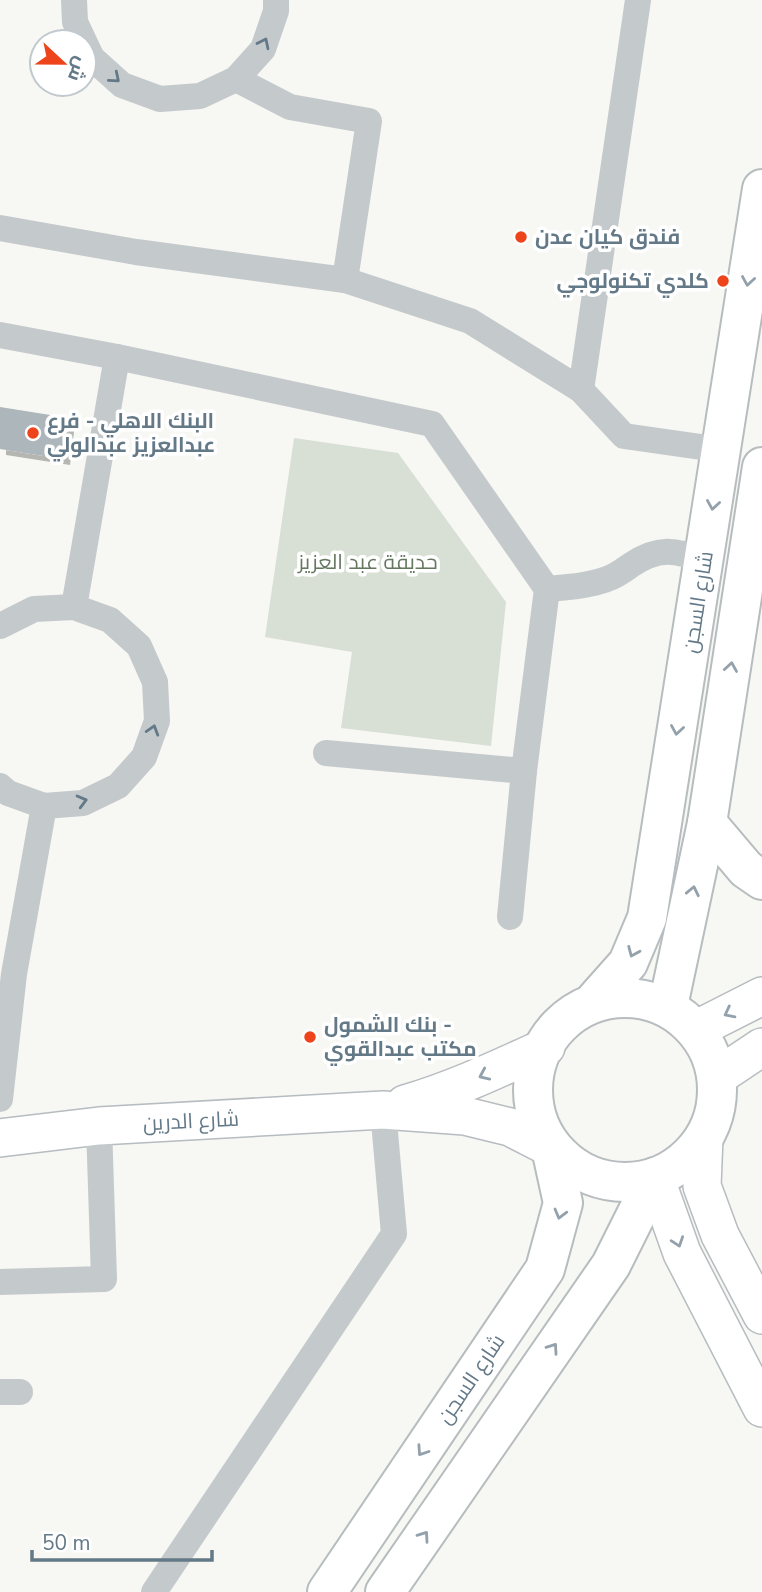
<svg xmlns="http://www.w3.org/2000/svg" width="762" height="1592" font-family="'Nunito Sans',Cairo,sans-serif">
<defs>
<filter id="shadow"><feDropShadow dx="6" dy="6" stdDeviation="0" flood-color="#0004"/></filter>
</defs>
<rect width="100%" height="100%" fill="#f7f7f3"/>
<polygon fill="#d8dfd4" points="294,438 398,453 506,602 491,746 341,728 352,652 265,637"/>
<polygon fill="#adb6bb" filter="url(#shadow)" points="0,407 69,418 64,459 0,449"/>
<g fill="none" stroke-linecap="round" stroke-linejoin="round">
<g stroke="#b6bcc0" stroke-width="40">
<g id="secondary">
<polyline points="697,1029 762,996"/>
<polyline points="717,1077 762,1047"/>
<path d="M 405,1104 C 454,1090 500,1068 546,1047"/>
<polyline points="704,1137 702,1186 720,1235 762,1315"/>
<polyline points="0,1138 99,1126 383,1110 465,1116 510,1127 551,1148"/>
<polyline points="655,1177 682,1253 762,1408"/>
</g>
</g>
<g stroke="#b7bcbf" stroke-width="42">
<g id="primary">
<polyline points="707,823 746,869 762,880"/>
<circle cx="625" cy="1090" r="92"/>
<polyline points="596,999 628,963 647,918 762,189"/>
<polyline points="668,1006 707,823 762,467"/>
<polyline points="327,1592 545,1269 563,1203 551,1148"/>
<polyline points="385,1592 611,1265 655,1177"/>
</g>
</g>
<g stroke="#c4c9cc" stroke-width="26">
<polyline points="74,0 75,22 92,58 122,85 160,99 200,96 236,79 263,49 276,11 276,0"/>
<polyline points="638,0 581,390 624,436 722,450"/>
<polyline points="236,79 290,107 369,121 345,280"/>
<polyline points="0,228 136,252 345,280 470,321 581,390"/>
<polyline points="0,335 117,357 432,424 547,589 524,771 510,917"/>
<path d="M 547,589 C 568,587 588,586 607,579 C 616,576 624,570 631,565 C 658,547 675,549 704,561"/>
<polyline points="74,607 117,357"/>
<polyline points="0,626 34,609 74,607 110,620 139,646 155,682 157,721 144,757 118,786 83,803 44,806 8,793 0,786"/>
<polyline points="326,753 524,771"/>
<polyline points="0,1099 14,974 44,806"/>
<polyline points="0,1282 104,1279 99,1126"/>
<polyline points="0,1392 20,1392"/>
<polyline points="154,1592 394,1234 383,1110"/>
</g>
<use href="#secondary" stroke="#fff" stroke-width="37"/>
<use href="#primary" stroke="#fff" stroke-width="38"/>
</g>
<defs><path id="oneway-chevron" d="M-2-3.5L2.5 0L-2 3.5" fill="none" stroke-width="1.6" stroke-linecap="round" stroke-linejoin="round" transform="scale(1.75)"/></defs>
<g stroke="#647987">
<use href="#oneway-chevron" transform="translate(264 43) rotate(-64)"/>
<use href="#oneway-chevron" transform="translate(115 78) rotate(40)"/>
<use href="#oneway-chevron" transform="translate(153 730) rotate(-73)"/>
<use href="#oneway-chevron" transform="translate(82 801) rotate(-15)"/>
</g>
<g stroke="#92a1ab">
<use href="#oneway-chevron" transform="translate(748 281) rotate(99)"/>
<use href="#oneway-chevron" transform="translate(713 505) rotate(99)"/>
<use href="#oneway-chevron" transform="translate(731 667) rotate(-81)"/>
<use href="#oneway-chevron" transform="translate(677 730) rotate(99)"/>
<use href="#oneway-chevron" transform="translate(693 891) rotate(-78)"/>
<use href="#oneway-chevron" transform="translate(633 952) rotate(113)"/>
<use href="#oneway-chevron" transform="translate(729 1013) rotate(153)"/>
<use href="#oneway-chevron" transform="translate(484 1075) rotate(156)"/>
<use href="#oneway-chevron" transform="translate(560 1214) rotate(105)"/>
<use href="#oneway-chevron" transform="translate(678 1242) rotate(71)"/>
<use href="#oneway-chevron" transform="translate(553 1348) rotate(-55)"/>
<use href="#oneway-chevron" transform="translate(422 1451) rotate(124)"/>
<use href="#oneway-chevron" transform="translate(424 1536) rotate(-55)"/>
</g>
<g fill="#ee441c" stroke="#fff" stroke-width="2.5">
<circle cx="521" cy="237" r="7"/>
<circle cx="723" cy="281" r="7"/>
<circle cx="33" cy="433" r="7"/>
<circle cx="310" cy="1037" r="7"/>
</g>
<g text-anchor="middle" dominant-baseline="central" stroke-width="7" stroke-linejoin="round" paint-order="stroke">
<g font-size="21" font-weight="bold" fill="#647987" stroke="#fff" text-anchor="start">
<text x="535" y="237">فندق كيان عدن</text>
<text x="709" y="281" text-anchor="end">كلدي تكنولوجي</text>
<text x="47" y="421">البنك الاهلي - فرع<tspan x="47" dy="24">عبدالعزيز عبدالولي</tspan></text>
<text x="324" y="1025">بنك الشمول -<tspan x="324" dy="24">مكتب عبدالقوي</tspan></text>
</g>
<g font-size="21" fill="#65785f" stroke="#fff">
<text x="368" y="562">حديقة عبد العزيز</text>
</g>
<g font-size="21" fill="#647987" stroke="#fff">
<text transform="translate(698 602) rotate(-81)">شارع السجن</text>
<text transform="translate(191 1121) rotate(-3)">شارع الدرين</text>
<text transform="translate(471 1379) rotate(-56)">شارع السجن</text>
</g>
</g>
<g transform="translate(63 63) rotate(112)"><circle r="33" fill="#ffffff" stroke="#c1c9cf" stroke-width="2"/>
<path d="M0-5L12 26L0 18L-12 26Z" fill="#ee441c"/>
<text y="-10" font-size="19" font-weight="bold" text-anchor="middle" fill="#647987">ش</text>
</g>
<path d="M32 1550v10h180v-10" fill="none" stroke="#647987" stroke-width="3.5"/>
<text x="42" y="1550" font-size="21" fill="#647987" stroke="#ffffff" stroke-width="5" paint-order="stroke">50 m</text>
</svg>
